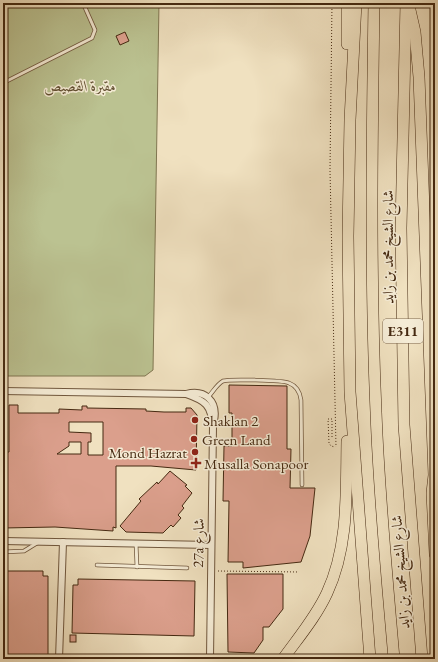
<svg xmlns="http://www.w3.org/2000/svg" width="438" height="662" font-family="'EB Garamond',Amiri,serif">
<rect width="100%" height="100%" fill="#f0e1c0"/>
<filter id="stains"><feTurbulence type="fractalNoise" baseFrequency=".005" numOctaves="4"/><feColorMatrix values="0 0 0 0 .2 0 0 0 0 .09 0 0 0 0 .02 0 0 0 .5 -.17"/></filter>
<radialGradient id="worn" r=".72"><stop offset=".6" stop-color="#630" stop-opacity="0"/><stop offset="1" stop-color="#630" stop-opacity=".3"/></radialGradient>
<polygon fill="#bbc291" stroke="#807651" points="3,3 159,3 153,370 145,376 3,376"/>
<g fill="#db9f8c" stroke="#452911" fill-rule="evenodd">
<polygon points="125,32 129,41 120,45 116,36"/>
<polygon points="229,385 287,386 287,449 291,449 290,488 315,488 310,536 301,562 243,568 243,562 228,562 229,501 223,501 224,446 232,446 232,413 229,413"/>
<path d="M 9,405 L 18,405 L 18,413 L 59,413 L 59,409 L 82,410 L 82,406 L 87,406 L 87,408 L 146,409 L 146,411 L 164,412 L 186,412 L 186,408 L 191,408 L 197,415 L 196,470 L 151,466 L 116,466 L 116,528 L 113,527 L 113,531 L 55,527 L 3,528 L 3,452 L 9,452 ZM 69,422 L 103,422 L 103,455 L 88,455 L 88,442 L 91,442 L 91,433 L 69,432 ZM 69,442 L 81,442 L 81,454 L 57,454 L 69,446 Z"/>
<polygon points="170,471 187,485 185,486 192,493 182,506 184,508 178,515 181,518 173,527 171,525 163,533 126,532 120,526 141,501 139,499 157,482 158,484"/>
<polygon points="3,571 43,571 43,576 48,576 48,659 3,658"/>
<polygon points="227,574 283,574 283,609 269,627 263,627 263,640 254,653 228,652"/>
<polygon points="78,579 195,581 194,636 72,633 73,585 78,585"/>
<rect x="70" y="635" width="6" height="7"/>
</g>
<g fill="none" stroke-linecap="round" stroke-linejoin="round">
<g stroke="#70573d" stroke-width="4.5">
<g id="service">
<polyline points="3,83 92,38 95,30 83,3"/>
<path d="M 208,397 C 213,392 217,384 223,381 C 229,379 283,380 289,383 C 297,386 300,392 301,400 L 302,485"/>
<polyline points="136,543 137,567"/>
<polyline points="3,552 24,551 37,543"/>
<polyline points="97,565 187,568"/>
</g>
</g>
<g stroke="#70573d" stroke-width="8">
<g id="minor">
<path d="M 3,391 L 186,394 C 205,389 218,401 214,421"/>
<path d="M 186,394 C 206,401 211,405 213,426 L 210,659"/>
<polyline points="3,541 211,545"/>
<polyline points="59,659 63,542"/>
</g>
</g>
<g stroke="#452911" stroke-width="12">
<g id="motorway">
<polyline points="356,3 350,120 348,236 350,392 370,659"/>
<path d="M 374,3 C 372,139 370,276 376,412 C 379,495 387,577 394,659"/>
<polyline points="406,3 401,228 404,425 422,659"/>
<polyline points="410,10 415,32 419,77 434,475 432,493 435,554"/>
<polyline points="347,44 347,3"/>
<path d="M 283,659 C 298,638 316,617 327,593 C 349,546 346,492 347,441"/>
</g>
</g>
<g stroke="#452911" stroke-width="1" stroke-dasharray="1 2" stroke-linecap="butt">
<polyline points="332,3 330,170 336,447"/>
<polyline points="332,437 332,419 328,419 329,443 331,446 335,447"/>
<polyline points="218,571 299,572"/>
</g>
<use href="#service" stroke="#f5ecd6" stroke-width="3"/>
<use href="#minor" stroke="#f5ecd6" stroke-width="6"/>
<use href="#motorway" stroke="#f0e1c0" stroke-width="11"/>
</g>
<g fill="#8f2418" stroke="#f5ecd6" stroke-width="1.5">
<circle cx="195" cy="420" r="4"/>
<circle cx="194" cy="439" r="4"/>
<circle cx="195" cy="452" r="4"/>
<path d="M194 457h4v4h4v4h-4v4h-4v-4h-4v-4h4z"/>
</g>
<g text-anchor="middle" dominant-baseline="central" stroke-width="3" stroke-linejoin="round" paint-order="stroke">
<rect fill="#f5ecd6" stroke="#7a644c" stroke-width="1" x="383" y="319" width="40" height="24" rx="3"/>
<g font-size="14" font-weight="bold" fill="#452911">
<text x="403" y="331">E311</text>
</g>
<g font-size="15" font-style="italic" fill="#624f31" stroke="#f5ecd6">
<text x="80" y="85">مقبرة القصيص</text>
</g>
<g font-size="15" fill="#452911" stroke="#f5ecd6">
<text transform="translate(387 247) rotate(-90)">شارع الشيخ محمد بن زايد</text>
<text transform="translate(198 543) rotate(-89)">27a شارع</text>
<text transform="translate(400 572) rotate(-94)">شارع الشيخ محمد بن زايد</text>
</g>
<g font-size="15" fill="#452911" stroke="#f5ecd6" text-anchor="start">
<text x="203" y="420">Shaklan 2</text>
<text x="202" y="439">Green Land</text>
<text x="187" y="452" text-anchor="end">Mond Hazrat</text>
<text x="204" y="463">Musalla Sonapoor</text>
</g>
</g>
<rect width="438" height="662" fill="none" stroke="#f0e1c0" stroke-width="16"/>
<rect x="4" y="4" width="430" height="654" fill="none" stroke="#452911" stroke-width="2"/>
<rect x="8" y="8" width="422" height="646" fill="none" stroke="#452911"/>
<rect width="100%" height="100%" filter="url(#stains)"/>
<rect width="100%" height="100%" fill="url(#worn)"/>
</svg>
